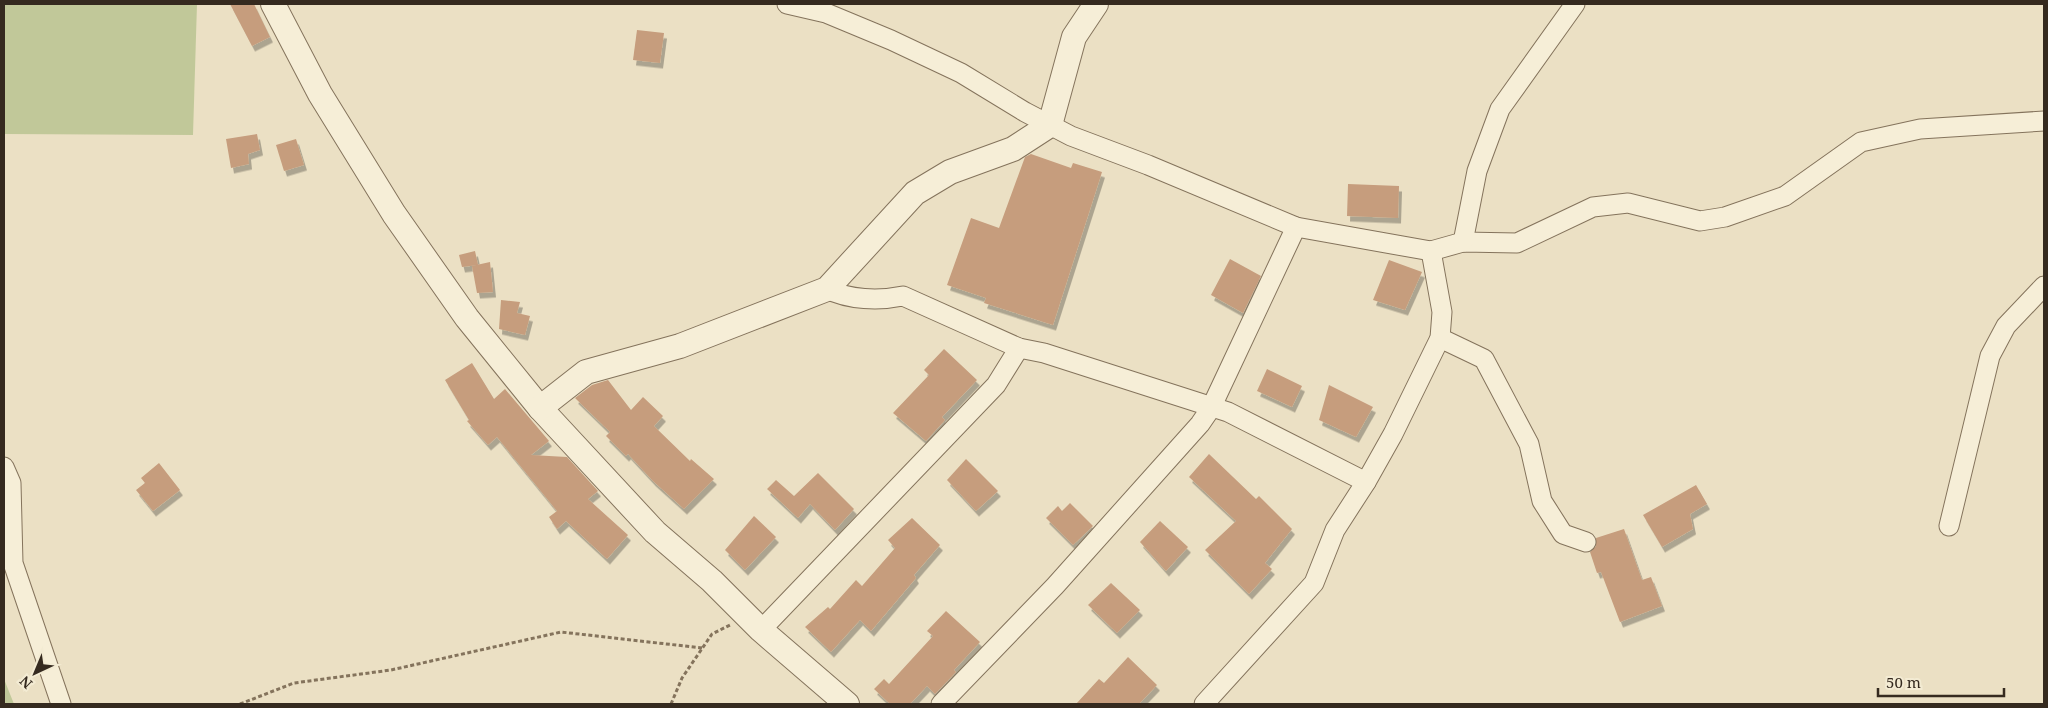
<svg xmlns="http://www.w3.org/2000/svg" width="2048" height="708" font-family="'Noto Serif',serif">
<defs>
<filter id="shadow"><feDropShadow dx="3" dy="5.5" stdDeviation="0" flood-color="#0004"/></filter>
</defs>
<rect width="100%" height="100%" fill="#ebe0c4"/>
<g fill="#c1c899">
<polygon points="4,4 197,4 193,135 4,134"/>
<polygon points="4,679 14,704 4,704"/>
</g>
<g fill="#c69d7d" filter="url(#shadow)">
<polygon points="230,4 254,4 270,37 252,46"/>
<polygon points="637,30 664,33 660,63 633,60"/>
<polygon points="257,134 260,150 248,154 249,164 231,168 226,139"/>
<polygon points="296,139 304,165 284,171 276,145"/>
<polygon points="1031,154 1071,168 1073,163 1102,172 1053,325 984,303 986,298 947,285 971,218 999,228 1025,157"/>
<polygon points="1348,184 1399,186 1398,218 1347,216"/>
<polygon points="475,251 478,265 462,267 459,255"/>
<polygon points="1230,259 1261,276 1243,313 1211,295"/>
<polygon points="1389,260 1422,272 1405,310 1373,300"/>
<polygon points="490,262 493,292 477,293 472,266"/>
<polygon points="501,300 520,302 517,313 530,316 525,335 499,329"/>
<polygon points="944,349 977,380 942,417 945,420 926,441 893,413 929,375 924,370"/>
<polygon points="472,363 494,399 505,389 549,441 531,455 567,457 598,491 588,499 628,535 607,559 566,521 557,529 549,517 557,511 497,437 488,445 467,421 469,420 445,380"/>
<polygon points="1267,369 1302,386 1292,407 1257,391"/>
<polygon points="608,380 631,410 643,397 663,416 654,426 690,461 691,459 714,479 684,509 653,481 628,454 626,456 606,436 610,432 575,398 592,385"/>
<polygon points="1329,385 1373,407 1356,437 1319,420"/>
<polygon points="1209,454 1256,499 1259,496 1292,529 1265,563 1272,569 1249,594 1205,550 1236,521 1189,477"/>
<polygon points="966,459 998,491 976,511 947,480"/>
<polygon points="159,463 180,490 153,511 136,490 145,483 141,478"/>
<polygon points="818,473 854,509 835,530 810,504 798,518 767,489 776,480 794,496"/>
<polygon points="1696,485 1707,504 1690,514 1693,529 1662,547 1643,515"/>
<polygon points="1070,503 1093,526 1073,545 1046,518 1058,506 1062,511"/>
<polygon points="754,516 776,537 745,570 725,550"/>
<polygon points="912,518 940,545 914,575 916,578 871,631 860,620 831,652 805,627 828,607 830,609 856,580 862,586 895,548 888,540"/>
<polygon points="1160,521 1188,547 1166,571 1140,542"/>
<polygon points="1624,529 1642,580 1651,577 1662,606 1620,622 1601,572 1597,573 1590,552 1596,546 1596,538"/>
<polygon points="1111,583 1140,610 1117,633 1088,605"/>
<polygon points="946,611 980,642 954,670 956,672 935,694 927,686 910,704 890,704 874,689 884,679 889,684 933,636 927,631"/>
<polygon points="1128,657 1157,685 1139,704 1076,704 1099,679 1104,683"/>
</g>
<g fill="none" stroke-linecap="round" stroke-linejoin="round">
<g stroke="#84735c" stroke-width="21">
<g id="minor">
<polyline points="787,4 826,13 891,40 961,73 1025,112 1071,136 1148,165 1296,227 1431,251 1463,242 1517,243 1593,207 1628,203 1700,221 1725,217 1785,196 1861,142 1920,129 2044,121"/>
<polyline points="1463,242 1477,171 1500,109 1575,4"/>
<path d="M 827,289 C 849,300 879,301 903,296 L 1019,348 L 1044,353 L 1228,412 L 1366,482"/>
<polyline points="1440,338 1484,359 1529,444 1542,501 1563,534 1586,542"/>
<polyline points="4,467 11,483 13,563 61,704"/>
<polyline points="1949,526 1990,356 2006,326 2044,286"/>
<polyline points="761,630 996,385 1019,348"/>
<polyline points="941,704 1055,586 1200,424 1211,408 1296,227"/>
<polyline points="1204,704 1314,583 1335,530 1366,482 1393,434 1440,338 1442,312 1431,251"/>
</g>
</g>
<g stroke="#84735c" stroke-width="26">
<g id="tertiary">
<polyline points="273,4 320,94 394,214 467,318 540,408 655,532 712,581 761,630 847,704"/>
<polyline points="540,408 586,372 680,346 827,289 915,193 950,172 1013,149 1050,125 1074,37 1096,4"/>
</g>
</g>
<g stroke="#84735c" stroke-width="3" stroke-dasharray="4 2.5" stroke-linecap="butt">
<polyline points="240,704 294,683 391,670 561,632 702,648"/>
<polyline points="671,704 682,678 712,634 730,625"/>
</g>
<use href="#minor" stroke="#f6eed7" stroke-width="19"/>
<use href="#tertiary" stroke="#f6eed7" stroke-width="24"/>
</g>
<rect width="2048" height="708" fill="none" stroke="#352a1f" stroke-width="10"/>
<g transform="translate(35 673) rotate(224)" stroke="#f3ebd3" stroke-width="4" paint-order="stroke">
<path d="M0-4L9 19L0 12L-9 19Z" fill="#352a1f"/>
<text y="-8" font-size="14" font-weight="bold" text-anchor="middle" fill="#352a1f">N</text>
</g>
<path d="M1878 688v8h126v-8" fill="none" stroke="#352a1f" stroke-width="2.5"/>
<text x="1886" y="688" font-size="15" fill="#352a1f" stroke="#f3ebd3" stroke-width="4" paint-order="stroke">50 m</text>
</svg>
